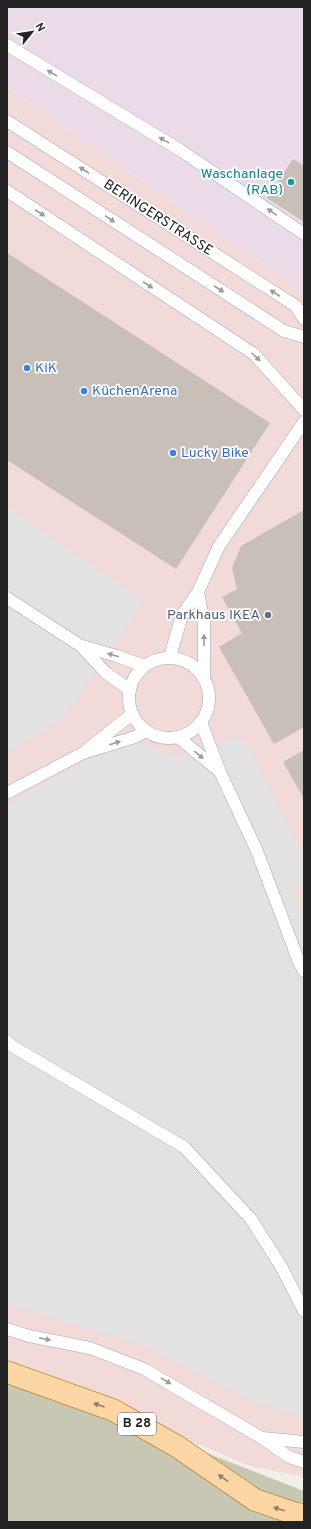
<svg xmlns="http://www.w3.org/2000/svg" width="311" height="1529" font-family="Overpass,sans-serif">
<rect width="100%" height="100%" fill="#f2efe9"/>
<polygon fill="#f2dad9" points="7,87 304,292 304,1477 250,1466 97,1401 7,1366"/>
<polygon fill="#ebdbe8" points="7,7 304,7 304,292 7,87"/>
<polygon fill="#c7c7b4" points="7,1369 194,1448 304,1491 304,1522 7,1522"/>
<g fill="#e2e2e2">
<polygon points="7,507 144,601 61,721 7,752"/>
<polygon points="237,736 246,742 304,858 304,883 293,889 304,908 304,1419 249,1399 149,1347 7,1303 7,804 80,764 124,745 136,743 148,745 178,759"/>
</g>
<g fill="#c7bfb8">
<polygon points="293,159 304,166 304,222 267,198"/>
<polygon points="7,253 270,423 176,569 7,460"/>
<polygon points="304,510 304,727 274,744 219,647 242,633 222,597 237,589 232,568 241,546"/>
<polygon points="304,750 304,799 283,762"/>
</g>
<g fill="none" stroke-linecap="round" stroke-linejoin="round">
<g stroke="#a9a9a9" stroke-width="13">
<g id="service">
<polyline points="7,45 180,150 304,234"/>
<polyline points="7,121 296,306 304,319"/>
<polyline points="7,152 284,331 304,337"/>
<polyline points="7,191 254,354 304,410"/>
<polyline points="198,592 204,623 204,679"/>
<polyline points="7,598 81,646 106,673 130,690"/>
<polyline points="82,646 117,656 144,666"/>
<polyline points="170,657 182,615 198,592 219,546 304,422"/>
<circle cx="169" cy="698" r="40"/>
<polyline points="201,722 220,772 257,851 299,962 304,971"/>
<polyline points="178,737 219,771"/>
<polyline points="88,749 132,714"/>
<polyline points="7,793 83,753 135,737 146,731"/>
<polyline points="7,1041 12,1046 184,1147 251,1219 282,1268 304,1311"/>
<polyline points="7,1329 29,1336 90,1348 144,1369 262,1438 289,1457 304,1462"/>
<polyline points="263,1438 304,1442"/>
</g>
</g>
<g stroke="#a06b00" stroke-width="23">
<polyline id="primary" points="7,1372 113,1410 178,1447 255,1500 293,1513 304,1515"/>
</g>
<use href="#service" stroke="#fff" stroke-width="12"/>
<use href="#primary" stroke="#fcd6a4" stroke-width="22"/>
</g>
<defs><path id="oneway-solid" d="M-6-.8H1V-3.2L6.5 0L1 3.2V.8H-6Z"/></defs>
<g fill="#9c9c9c">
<use href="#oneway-solid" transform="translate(52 73) rotate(-149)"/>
<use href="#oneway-solid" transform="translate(164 140) rotate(-149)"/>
<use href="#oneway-solid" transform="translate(84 170) rotate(-147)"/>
<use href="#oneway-solid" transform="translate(272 212) rotate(-146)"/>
<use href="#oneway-solid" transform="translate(40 213) rotate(33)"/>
<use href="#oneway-solid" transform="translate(110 219) rotate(33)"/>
<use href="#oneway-solid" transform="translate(148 285) rotate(33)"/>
<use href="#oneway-solid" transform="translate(219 289) rotate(33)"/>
<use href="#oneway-solid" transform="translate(275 293) rotate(-147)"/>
<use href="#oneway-solid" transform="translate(256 357) rotate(44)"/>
<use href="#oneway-solid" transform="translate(204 640) rotate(-91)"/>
<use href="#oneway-solid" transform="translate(113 655) rotate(-163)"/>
<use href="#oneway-solid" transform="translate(115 743) rotate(-17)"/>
<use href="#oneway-solid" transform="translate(199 755) rotate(40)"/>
<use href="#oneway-solid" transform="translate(45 1339) rotate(11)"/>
<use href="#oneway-solid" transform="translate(166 1381) rotate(31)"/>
</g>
<g fill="#8f7c63">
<use href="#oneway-solid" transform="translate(99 1405) rotate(-161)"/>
<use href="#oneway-solid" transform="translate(223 1478) rotate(-146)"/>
<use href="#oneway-solid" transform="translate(279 1509) rotate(-162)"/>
</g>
<circle fill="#0f9aa8" stroke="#fff" stroke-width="1.5" cx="291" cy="182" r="4"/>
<g fill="#3f7fe0" stroke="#fff" stroke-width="1.5">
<circle cx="27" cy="368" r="4"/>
<circle cx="84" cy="391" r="4"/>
<circle cx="173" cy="453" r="4"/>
</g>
<circle fill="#5c6f8a" stroke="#fff" stroke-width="1.5" cx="268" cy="615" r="4"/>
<g text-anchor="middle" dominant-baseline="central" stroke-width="3.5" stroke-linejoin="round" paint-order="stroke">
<rect fill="#fff" stroke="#646464" stroke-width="1" x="118" y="1413" width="38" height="22" rx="3"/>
<g font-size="13" font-weight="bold" fill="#222">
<text x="137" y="1424">B 28</text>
</g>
<g font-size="14" fill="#0d838f" stroke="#fff" text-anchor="end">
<text x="283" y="174">Waschanlage<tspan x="283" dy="16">(RAB)</tspan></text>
</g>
<g font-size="14" fill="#222" stroke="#fff">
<text transform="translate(158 218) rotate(33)">BERINGERSTRASSE</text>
</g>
<g font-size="14" fill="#366cbe" stroke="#fff" text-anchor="start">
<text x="35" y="368">KiK</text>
<text x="92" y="391">KüchenArena</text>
<text x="181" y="453">Lucky Bike</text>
</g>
<g font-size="14" fill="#4e5e75" stroke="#fff" text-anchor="end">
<text x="260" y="615">Parkhaus IKEA</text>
</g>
</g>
<rect width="311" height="1529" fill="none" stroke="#222222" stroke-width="16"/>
<g transform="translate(32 32) rotate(60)" stroke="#ffffff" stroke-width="3" paint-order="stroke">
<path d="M0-3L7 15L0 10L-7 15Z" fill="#222222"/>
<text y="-6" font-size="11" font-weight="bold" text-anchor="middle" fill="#222222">N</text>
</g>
</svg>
